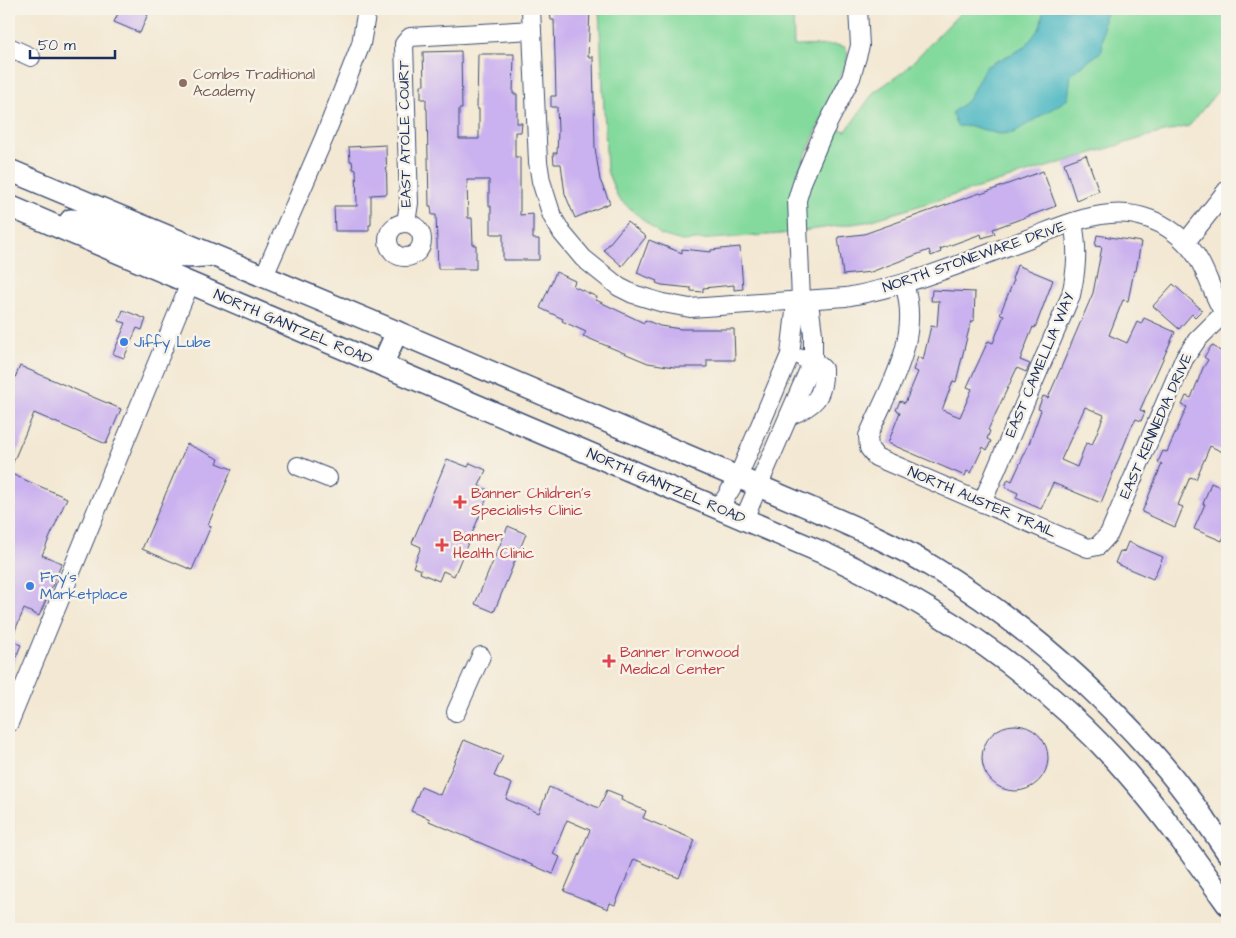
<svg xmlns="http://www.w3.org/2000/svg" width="1236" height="938" font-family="'Architects Daughter',sans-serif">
<rect width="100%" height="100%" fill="#f7f3e8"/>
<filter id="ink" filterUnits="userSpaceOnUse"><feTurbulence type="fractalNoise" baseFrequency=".02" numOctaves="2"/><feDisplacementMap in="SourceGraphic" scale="10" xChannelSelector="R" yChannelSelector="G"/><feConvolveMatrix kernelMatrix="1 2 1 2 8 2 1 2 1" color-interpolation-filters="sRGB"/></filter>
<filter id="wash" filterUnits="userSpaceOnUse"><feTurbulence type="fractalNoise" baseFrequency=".0096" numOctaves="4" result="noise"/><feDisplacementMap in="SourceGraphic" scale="20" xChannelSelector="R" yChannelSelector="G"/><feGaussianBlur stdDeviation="1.12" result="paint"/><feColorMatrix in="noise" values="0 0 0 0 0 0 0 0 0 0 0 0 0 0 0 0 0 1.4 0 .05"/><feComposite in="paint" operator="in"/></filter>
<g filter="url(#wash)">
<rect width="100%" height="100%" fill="#f3e8d3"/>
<polygon fill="#84da9d" stroke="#50847e" points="599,9 793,9 794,46 837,45 845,47 848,53 846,64 795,179 811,183 837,128 846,131 874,92 903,72 964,9 1227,9 1227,80 1189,126 1152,135 866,222 781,234 682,241 661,235 618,198 607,171"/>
<polygon fill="#49b7c2" stroke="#327390" points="1044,9 1110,9 1104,17 1102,51 1071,74 1068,99 1013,133 998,134 971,126 957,126 952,113 968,100 985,67 1025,47 1040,27"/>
<g id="blocks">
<g fill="#cab1ef" fill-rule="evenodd">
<polygon points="120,9 150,9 140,33 114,22"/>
<polygon points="553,9 590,9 588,57 593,57 595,148 600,180 610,203 575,218 565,194 561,164 554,164 553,153 557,153 558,131 557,107 551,107 551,96 556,96 554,20 551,20 550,11 553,11"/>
<polygon points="461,51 462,109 459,109 459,139 479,139 479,109 477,109 478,54 514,54 513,94 517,94 517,123 522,123 521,132 515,132 515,157 520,157 520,215 533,214 533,239 539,239 539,260 503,260 503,234 491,234 491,206 489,206 489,180 467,180 468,218 472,218 473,245 476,245 476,269 438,269 436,215 432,215 431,206 429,206 427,109 426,109 426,99 421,99 421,85 424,85 423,52"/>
<polygon points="386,145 387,194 371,195 371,225 369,225 369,231 335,231 334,206 357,206 356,169 353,169 352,161 350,161 349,147"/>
<polygon points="1086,155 1099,191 1076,200 1064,163"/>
<polygon points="1043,171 1056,206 993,229 995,234 982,238 981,234 940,249 941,252 931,256 929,250 871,272 843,275 838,237 864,234 980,193 981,194"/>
<polygon points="627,222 646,237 622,266 604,250"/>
<path d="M 1097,235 L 1141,242 L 1136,271 L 1134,271 L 1128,301 L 1123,300 L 1109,335 L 1127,343 L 1137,322 L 1141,324 L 1144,318 L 1175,332 L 1140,410 L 1145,412 L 1141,421 L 1136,419 L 1131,428 L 1101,503 L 1053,483 L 1041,509 L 1016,498 L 1018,493 L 1005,487 L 1008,479 L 1012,481 L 1029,444 L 1041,410 L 1038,409 L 1043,396 L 1048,398 L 1093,293 L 1102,247 L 1095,246 ZM 1085,407 L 1104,415 L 1092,445 L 1086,443 L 1077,467 L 1061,460 Z"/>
<polygon points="649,240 682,253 682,249 711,252 711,250 740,247 743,289 734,290 734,285 703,288 703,292 691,291 691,288 662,285 656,283 657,281 637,273"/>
<polygon points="1017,265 1053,280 1035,328 1033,327 1020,360 1030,364 1026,372 1017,368 988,430 990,431 987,439 991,441 987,450 983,447 971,473 967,471 965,476 888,443 900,412 896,410 900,401 905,403 918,372 913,370 918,357 923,360 931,326 937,327 939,301 931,301 932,290 975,292 974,321 971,321 956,382 953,381 942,410 960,417 972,389 967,387 988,341 993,343 1004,315 1000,314 1014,280 1012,279"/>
<polygon points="556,272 575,281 573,286 597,297 596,300 644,323 645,320 660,326 681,329 734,329 735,360 707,360 707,367 674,367 648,363 583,336 586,332 562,321 563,319 540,308"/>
<polygon points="1173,284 1202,310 1195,317 1192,314 1179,329 1153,306"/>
<polygon points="123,310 146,319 142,330 137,328 124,358 113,354 126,323 119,321"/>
<polygon points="1212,345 1227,356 1227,454 1210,446 1196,479 1190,477 1178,505 1183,507 1175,527 1142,512 1162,464 1158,462 1163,451 1167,452 1187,407 1182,405 1186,396 1191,398 1203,368 1208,360 1204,357"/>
<polygon points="20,366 121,409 106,444 34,413 9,472 9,392"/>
<polygon points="187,444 219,459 217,463 232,469 208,525 211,526 192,570 142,549"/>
<polygon points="447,459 468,467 470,463 486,470 479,486 490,491 454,576 443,571 439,581 420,573 421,570 413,567 421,547 412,543"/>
<polygon points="9,473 67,498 42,555 62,563 39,616 24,609 11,640 21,645 9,674"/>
<polygon points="1211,483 1227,490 1227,528 1222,541 1194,529 1205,504 1203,504"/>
<polygon points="508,526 526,534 494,612 475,604"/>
<polygon points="1128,542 1163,557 1153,579 1115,563 1120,551 1124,552"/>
<circle cx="1015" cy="758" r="33"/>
<polygon points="464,740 503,756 494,776 512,784 506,799 539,813 549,787 599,808 607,790 622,796 621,800 646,811 643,818 695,840 679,878 634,859 615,905 610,903 608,909 564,891 590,830 567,820 553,854 560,857 553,874 429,821 430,819 411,811 421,787 440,795"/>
</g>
</g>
</g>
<g filter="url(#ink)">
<use href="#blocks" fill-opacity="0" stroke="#3b4b70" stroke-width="1"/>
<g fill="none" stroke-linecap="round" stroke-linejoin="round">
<g stroke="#3b4b70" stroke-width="20">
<g id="minor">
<path d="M 531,9 L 538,162 L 541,181 L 552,216 L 562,233 L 583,258 L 619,287 L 633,294 L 663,303 L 690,308 L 846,297 C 910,286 970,260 1030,238 C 1054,229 1083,216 1110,214 C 1137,211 1166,222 1185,242 C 1207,263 1210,294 1227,318"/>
<polyline points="9,47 31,57"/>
<polyline points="406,223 409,203 404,44 410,37 532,30"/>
<circle cx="405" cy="240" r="17"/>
<polyline points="1186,242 1227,190"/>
<polyline points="264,276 324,138 361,44 367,9"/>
<path d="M 904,284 C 922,338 889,387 868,436 L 869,448 L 876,457 L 1088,548 L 1098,546 L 1109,534 L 1184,359 L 1197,340 L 1224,313"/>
<path d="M 789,416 C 814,406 824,398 823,369 L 813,360 L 803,358"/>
<polyline points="298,466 328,478"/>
<path d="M 982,503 L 1071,295 C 1077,268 1078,249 1073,222"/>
<polyline points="719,509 738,477 790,355 795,312 801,300 797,200 803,180 823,133 851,78 860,46 858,9"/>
<polyline points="744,519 813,360 813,334 810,310 801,300"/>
<polyline points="456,712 481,656"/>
<polyline points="9,723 190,283"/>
</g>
</g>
<g stroke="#3b4b70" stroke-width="24">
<g id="major">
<path d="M 9,170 L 397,332 L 822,513 C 859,529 896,545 931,566 C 1012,615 1086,679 1149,749 C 1178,781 1203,816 1227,852"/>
<path d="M 9,206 L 828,555 C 940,608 1044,678 1126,772 C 1163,814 1195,859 1227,904"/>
<path d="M 64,229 L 71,220 C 106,221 140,249 174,256 C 184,258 196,256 206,256"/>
<polyline points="382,365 397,332"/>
</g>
</g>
<use href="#minor" stroke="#fff" stroke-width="18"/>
<use href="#major" stroke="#fff" stroke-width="21"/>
</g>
</g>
<circle fill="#8d6e63" stroke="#f7f3e8" stroke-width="2" cx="183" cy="83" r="5"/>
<g fill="#3f7fe0" stroke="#f7f3e8" stroke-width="2">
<circle cx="124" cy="342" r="5"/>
<circle cx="30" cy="586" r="5"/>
</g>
<g fill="#e0444e" stroke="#f7f3e8" stroke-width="2">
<path d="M457.5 494.5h5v5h5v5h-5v5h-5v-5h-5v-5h5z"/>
<path d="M439.5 537.5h5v5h5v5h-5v5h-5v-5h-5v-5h5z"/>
<path d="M606.5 653.5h5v5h5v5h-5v5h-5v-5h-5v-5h5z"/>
</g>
<g text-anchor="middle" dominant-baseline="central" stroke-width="5" stroke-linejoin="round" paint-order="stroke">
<g font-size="15" fill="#785e54" stroke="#f7f3e8" text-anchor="start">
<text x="193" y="74">Combs Traditional<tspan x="193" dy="17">Academy</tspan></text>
</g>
<g font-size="15" fill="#1b2f5e" stroke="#f7f3e8">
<text transform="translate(405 134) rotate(-91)">EAST ATOLE COURT</text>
<text transform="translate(974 257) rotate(-19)">NORTH STONEWARE DRIVE</text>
<text transform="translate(293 327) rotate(23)">NORTH GANTZEL ROAD</text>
<text transform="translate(1040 365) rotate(-67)">EAST CAMELLIA WAY</text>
<text transform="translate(1156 426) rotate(-66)">EAST KENNEDIA DRIVE</text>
<text transform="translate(666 486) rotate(23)">NORTH GANTZEL ROAD</text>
<text transform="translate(982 502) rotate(23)">NORTH AUSTER TRAIL</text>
</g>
<g font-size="15" fill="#366cbe" stroke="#f7f3e8" text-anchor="start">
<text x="134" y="342">Jiffy Lube</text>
<text x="40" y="577">Fry's<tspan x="40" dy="17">Marketplace</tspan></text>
</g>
<g font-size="15" fill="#be3a42" stroke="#f7f3e8" text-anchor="start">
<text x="471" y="493">Banner Children’s<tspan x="471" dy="17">Specialists Clinic</tspan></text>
<text x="453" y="536">Banner<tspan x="453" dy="17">Health Clinic</tspan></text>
<text x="620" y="652">Banner Ironwood<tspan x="620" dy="17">Medical Center</tspan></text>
</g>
</g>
<rect width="1236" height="938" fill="none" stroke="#f7f3e8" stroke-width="30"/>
<path d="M30 50v8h85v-8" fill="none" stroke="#1b2f5e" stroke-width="2.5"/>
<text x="38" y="50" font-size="15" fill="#1b2f5e" stroke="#f7f3e8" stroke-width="4" paint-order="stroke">50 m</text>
</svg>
